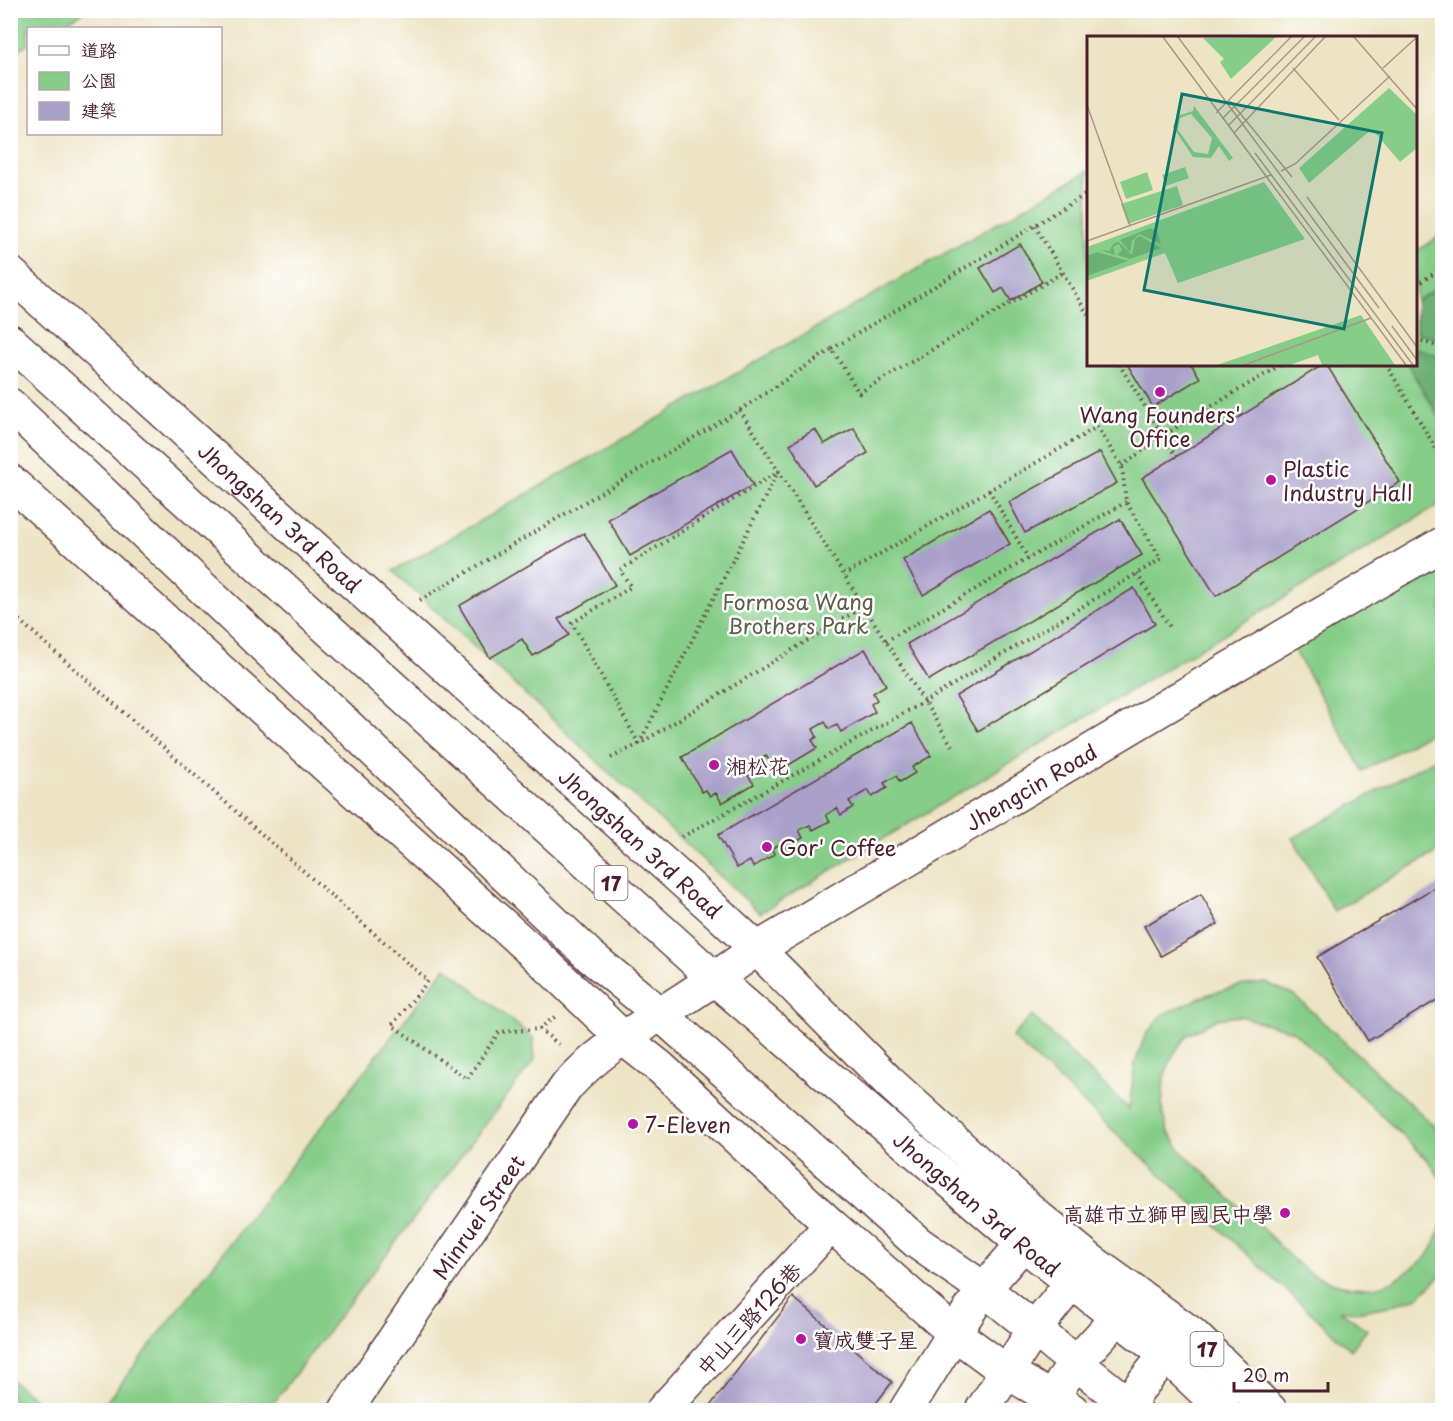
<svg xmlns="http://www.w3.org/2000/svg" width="1453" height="1421" font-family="'Playpen Sans','LXGW WenKai TC',sans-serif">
<rect width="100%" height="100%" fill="#fff"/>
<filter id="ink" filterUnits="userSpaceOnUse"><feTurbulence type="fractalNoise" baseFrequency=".0167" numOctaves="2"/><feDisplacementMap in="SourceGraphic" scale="12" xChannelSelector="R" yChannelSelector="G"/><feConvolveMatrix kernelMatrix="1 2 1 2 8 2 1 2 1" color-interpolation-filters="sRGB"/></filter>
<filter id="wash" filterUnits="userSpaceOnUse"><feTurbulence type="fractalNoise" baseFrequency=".008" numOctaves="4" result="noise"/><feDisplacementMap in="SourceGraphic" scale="24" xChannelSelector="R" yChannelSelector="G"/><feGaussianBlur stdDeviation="1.35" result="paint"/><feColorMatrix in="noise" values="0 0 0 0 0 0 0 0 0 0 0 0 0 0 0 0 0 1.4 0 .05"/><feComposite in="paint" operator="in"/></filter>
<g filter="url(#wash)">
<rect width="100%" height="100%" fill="#ede4c5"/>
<g fill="#86cd88" stroke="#68765a" stroke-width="1.5">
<polygon points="11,10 86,10 86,11 55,28 28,28 28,44 11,54"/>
<polygon points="1088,171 1088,364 1416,364 1416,251 1442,235 1442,503 760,913 393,571"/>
<polygon points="1442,559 1442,726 1363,771 1291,644"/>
<polygon points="1440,756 1442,761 1442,849 1334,911 1293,838"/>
<polygon points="446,967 533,1038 535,1059 268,1410 100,1410"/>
<path d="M 1266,983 L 1294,995 L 1433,1125 L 1442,1136 L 1442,1196 L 1441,1180 L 1429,1161 L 1293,1031 L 1239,1016 L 1217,1019 L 1186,1036 L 1173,1055 L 1164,1077 L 1162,1107 L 1167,1130 L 1182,1152 C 1212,1180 1241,1209 1271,1237 C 1282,1248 1295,1264 1308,1272 C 1339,1288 1373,1296 1403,1275 C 1429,1257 1437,1250 1442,1217 L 1442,1275 L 1418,1297 L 1389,1306 L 1356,1312 L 1340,1310 L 1367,1330 L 1351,1350 L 1012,1037 L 1032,1016 L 1129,1109 L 1135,1063 L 1145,1036 L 1163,1014 L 1212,993 L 1239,986 Z"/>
<polygon points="10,1380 11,1380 48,1410 11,1410"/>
</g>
<g fill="#6cb074" stroke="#5b6850" stroke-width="1.5">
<polygon points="1442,285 1442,340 1416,332 1416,301"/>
<polygon points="1416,348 1442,358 1442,422 1408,365 1416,364"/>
</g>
<g id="blocks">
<g fill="#aaa1cb">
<polygon points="1020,244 1042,282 1011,301 1003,288 995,293 980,268"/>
<polygon points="1127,364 1191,364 1200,378 1153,407"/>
<polygon points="1324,364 1326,364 1400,482 1216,596 1142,478"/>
<polygon points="854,428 868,453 814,485 790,444 815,429 824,444"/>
<polygon points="732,449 753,485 630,556 608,519"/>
<polygon points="1100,452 1117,483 1025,533 1009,502"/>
<polygon points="989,509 1010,544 923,595 903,560"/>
<polygon points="1120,519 1142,555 929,680 907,644"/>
<polygon points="584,533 615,585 558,619 569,635 533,656 522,639 490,658 459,606"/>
<polygon points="1134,588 1155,624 978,731 956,696"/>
<polygon points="865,649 886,685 873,693 877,700 871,704 875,712 841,732 837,725 829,729 825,722 813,729 817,737 812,740 817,748 782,769 777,760 771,763 766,756 750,765 754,772 748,776 754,784 722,803 716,793 710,796 706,790 702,792 682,757"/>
<polygon points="912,723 931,756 912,767 915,773 900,782 896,776 884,783 887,788 872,797 868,790 849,801 853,807 841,815 837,808 826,815 830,821 813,830 810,825 799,830 803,838 785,848 781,843 771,849 775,854 753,867 750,861 737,868 718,835"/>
<polygon points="1442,883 1442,997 1368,1041 1317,957"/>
<polygon points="1201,894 1218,924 1161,956 1144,926"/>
<polygon points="793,1297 892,1382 871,1410 707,1410"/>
</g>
</g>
</g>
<g filter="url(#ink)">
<use href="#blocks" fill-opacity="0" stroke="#623d42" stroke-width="1.5"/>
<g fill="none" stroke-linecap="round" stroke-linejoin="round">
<g stroke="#623d42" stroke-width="36">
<g id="minor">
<path id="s1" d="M 346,1410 L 567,1086 C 596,1054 626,1036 662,1013 C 694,993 726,971 757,949 L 1281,638 L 1442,544"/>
<polyline points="663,1410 831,1225"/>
<polyline points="906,1410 954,1333 984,1289 1023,1244 1038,1220"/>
<polyline points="1121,1410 1166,1355 1188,1336"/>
</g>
</g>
<g stroke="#623d42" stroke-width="36">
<g id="major">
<path id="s2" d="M 10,273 L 714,909 L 757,949 L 889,1082 L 1039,1218 L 1090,1260 L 1192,1334 L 1270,1410"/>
<path id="s3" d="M 10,341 L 715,979 L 1023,1244 L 1166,1355 L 1224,1410"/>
<polyline points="10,405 591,957 660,1014 918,1243 984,1289 1135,1410"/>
<polyline points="10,481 546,964 623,1038 661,1068 831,1225 954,1333 1007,1372 1072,1410"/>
<polyline points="1062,1382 1075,1364 1132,1301"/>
<polyline points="982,1410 1034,1330 1087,1264"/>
</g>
</g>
<g stroke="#623d42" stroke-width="4" stroke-dasharray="1.5 4.5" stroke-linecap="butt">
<polyline points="1035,226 1088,315"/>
<polyline points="1416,285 1442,268"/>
<polyline points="1416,339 1442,348"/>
<polyline points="832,349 1088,193"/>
<polyline points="1119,364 1176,457"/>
<polyline points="1386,364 1442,459"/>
<polyline points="740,410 954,749"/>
<polyline points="1122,466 1164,435 1282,364"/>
<polyline points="989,490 1028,558"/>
<polyline points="1137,574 1170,627"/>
<polyline points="420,600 740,410 832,349 859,393 1062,273"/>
<polyline points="10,612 428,981 392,1025 467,1079 499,1032 539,1029 556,1016"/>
<polyline points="886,641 1126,502"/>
<polyline points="639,744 572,623 631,587 620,570 779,471"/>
<polyline points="639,744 778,472"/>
<polyline points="611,758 639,744 864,606"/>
<polyline points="682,837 924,702 1161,559 1126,502 1122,466 1097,427 844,575"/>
<polyline points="539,1029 561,1046"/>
</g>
<use href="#minor" stroke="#fff" stroke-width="33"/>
<use href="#major" stroke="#fff" stroke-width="33"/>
</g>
</g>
<g fill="#b5179e" stroke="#fff" stroke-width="2">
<circle cx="1160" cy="392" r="6"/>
<circle cx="1271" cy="480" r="6"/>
<circle cx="714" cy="765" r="6"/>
<circle cx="767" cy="847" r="6"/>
<circle cx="633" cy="1124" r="6"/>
<circle cx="1285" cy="1213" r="6"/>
<circle cx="801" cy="1339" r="6"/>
</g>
<g text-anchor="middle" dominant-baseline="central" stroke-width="5" stroke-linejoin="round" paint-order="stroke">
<g fill="#fff" stroke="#80626b" stroke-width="1.5">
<rect x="594.5" y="866" width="33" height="34" rx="4.5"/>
<rect x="1190.5" y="1332" width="33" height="34" rx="4.5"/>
</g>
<g font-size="20" font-weight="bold" fill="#4a1f2b">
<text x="611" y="883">17</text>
<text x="1207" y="1349">17</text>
</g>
<g font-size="21" fill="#4a1f2b" stroke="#fff" text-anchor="start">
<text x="1160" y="414" text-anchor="middle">Wang Founders'<tspan x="1160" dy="24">Office</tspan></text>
<text x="1283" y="468">Plastic<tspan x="1283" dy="24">Industry Hall</tspan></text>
<text x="726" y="765">湘松花</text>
<text x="779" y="847">Gor' Coffee</text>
<text x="645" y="1124">7-Eleven</text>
<text x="1273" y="1213" text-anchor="end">高雄市立獅甲國民中學</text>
<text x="813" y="1339">寶成雙子星</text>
</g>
<g font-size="21" fill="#4a1f2b" stroke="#fff">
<text stroke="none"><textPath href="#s2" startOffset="364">Jhongshan 3rd Road</textPath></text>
<text stroke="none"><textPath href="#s1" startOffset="945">Jhengcin Road</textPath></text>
<text stroke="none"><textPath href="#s2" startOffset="850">Jhongshan 3rd Road</textPath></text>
<text stroke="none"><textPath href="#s3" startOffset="1296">Jhongshan 3rd Road</textPath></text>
<text stroke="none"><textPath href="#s1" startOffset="234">Minruei Street</textPath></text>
<text transform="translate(748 1318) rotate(-48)">中山三路126巷</text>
</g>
<g font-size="21" fill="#5f5c4c" stroke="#fff">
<text x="798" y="601">Formosa Wang<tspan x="798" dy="24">Brothers Park</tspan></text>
</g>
</g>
<g transform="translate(1087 36)">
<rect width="330" height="330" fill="#ede4c5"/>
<path d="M 189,1 L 144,43 L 133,26 L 137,23 L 116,2 ZM 302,52 L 330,79 L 330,112 L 313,126 L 285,93 L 222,147 L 212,132 ZM 107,70 L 146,122 L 142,125 L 132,110 L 124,122 L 106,121 L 86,91 L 90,80 L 106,75 ZM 104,78 L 125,102 L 121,118 L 107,116 L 91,94 L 93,82 ZM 98,131 L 102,142 L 79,150 L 75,139 ZM 60,136 L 66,154 L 39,163 L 33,146 ZM 177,146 L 218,203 L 91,247 L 78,217 L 0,245 L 0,211 ZM 90,150 L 96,169 L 41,188 L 34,168 ZM 274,279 L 308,329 L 235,329 L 231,319 L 203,329 L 130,329 Z" fill="#86cd88" fill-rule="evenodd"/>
<path d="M 63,192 L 70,195 L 74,208 L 52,198 L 45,205 L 43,216 L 33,204 ZM 53,200 L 74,212 L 43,223 L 30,219 L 35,214 L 32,208 L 26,211 L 28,219 L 13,214 L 22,215 L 27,207 L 32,206 L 45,219 L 48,203 ZM 10,216 L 41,225 L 0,240 L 0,220 Z" fill="#6cb074"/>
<path fill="none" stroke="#ac9587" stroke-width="1.5" d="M 76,1 L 319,329M 91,1 L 292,272M 267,1 L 330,73M 206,32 L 252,84M 296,32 L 330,1M 143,65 L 205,141M 0,69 L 43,189M 129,77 L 204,1M 135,83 L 217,1M 141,90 L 228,1M 147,97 L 238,1M 168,117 L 326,329M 194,135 L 208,128 L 303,40M 220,161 L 330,311M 0,205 L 184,139M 305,290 L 330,324M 157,329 L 284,282"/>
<path fill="#0f766e" fill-opacity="0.15" stroke="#0f766e" stroke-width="3" d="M 95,58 L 295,97 L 257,293 L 57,254 Z"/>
<rect width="330" height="330" fill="none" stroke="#4a1f2b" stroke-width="3"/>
</g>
<rect width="1453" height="1421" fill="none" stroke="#fff" stroke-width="36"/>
<rect x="27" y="27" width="195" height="108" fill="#ffffff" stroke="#b7a5aa" stroke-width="1.5"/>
<rect x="39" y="46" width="30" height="9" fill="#ffffff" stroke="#b7a5aa" stroke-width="1.5"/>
<text x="81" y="57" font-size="18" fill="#4a1f2b">道路</text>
<rect x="39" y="72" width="30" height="18" fill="#86cd88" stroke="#b7a5aa" stroke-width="1.5"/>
<text x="81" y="87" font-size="18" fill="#4a1f2b">公園</text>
<rect x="39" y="102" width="30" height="18" fill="#aaa1cb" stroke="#b7a5aa" stroke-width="1.5"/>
<text x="81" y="117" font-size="18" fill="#4a1f2b">建築</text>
<path d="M1234 1382v9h94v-9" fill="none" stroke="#4a1f2b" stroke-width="3"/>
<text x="1243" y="1382" font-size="18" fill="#4a1f2b" stroke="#ffffff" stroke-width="4.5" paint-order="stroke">20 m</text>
</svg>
